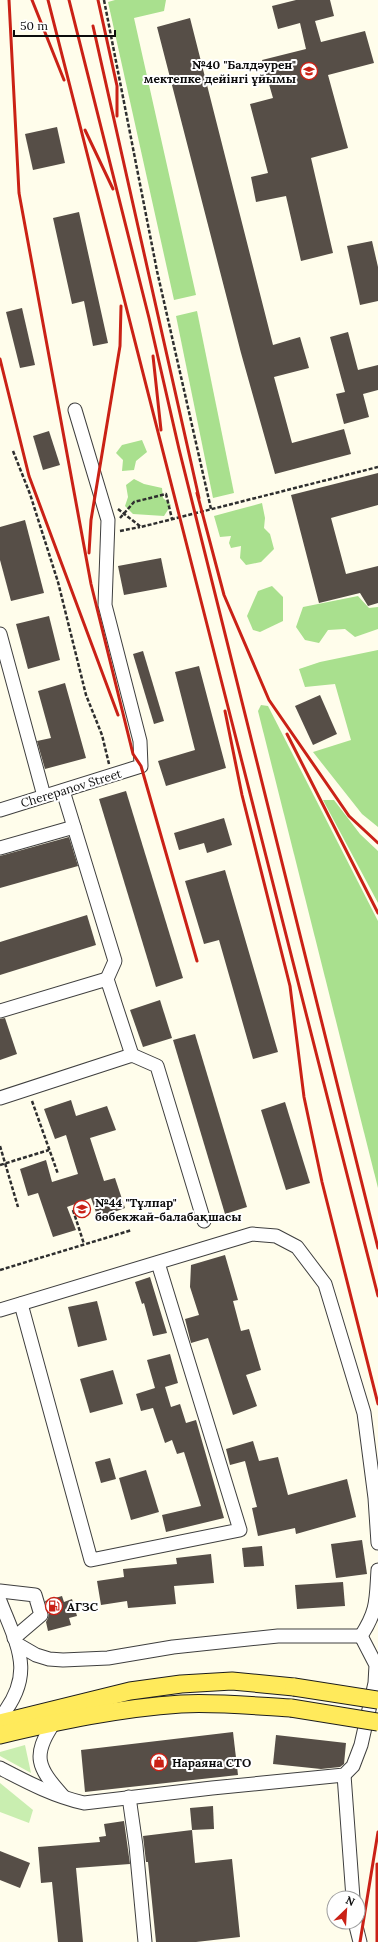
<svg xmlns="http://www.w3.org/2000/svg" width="378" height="1942" font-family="Lora,serif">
<rect width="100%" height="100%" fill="#fffdeb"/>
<g fill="#c9eeb0">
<polygon points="25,1745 31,1773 0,1756 0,1752"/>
<polygon points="0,1783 33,1810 29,1823 0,1812"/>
</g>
<g fill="#a9e08e">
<polygon points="115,0 166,0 164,11 134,18 196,295 174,300 108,2"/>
<polygon points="197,311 234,493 213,498 176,316"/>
<polygon points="142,440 147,452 136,461 134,470 122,471 123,460 116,453 122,445"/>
<polygon points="134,479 144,484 162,488 163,498 171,505 164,516 133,514 125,506 128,497 126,485"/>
<polygon points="262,503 265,518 264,528 270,534 274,549 261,562 246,565 240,558 241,546 231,548 229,543 231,536 220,537 214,516"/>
<polygon points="272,586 283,597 283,621 260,632 253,630 247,616 258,591"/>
<polygon points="358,596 369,608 378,607 378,629 355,637 345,629 328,630 319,643 305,640 296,627 303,607"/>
<polygon points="378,650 378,827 362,814 313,752 351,740 335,684 305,687 299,669 320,662"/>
<polygon points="261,705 268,706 378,921 378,1188 258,711"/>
<polygon points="323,800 334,800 360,834 378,851 378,903"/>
</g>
<g fill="#564e47">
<polygon points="296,0 330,0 334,16 315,21 321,42 365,31 374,63 328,75 348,148 311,158 333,253 301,261 286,196 256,202 251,177 268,173 250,104 273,98 262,60 306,49 300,23 278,29 272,6"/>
<polygon points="190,18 273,345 300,337 309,368 274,377 292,443 344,429 351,454 275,474 241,353 157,27"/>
<polygon points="57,127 65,163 33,170 25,134"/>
<polygon points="79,212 108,343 93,346 84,301 72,304 53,218"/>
<polygon points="372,241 378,267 378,301 360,305 347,246"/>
<polygon points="22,308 35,365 20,368 6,312"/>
<polygon points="348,332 358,370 378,365 378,390 363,394 369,417 344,424 336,394 345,392 330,337"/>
<polygon points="49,431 60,465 43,470 33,436"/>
<polygon points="378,473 378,505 331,518 346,574 378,566 378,603 368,606 360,593 319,603 291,495"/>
<polygon points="25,520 44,593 11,601 0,560 0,527"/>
<polygon points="161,558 167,587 124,595 118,566"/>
<polygon points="49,616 60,660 28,669 16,624"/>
<polygon points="143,651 164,721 154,724 133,654"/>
<polygon points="199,666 226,768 166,786 158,761 195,750 175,672"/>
<polygon points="65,683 86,758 45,769 37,741 51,738 38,691"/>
<polygon points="320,695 337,734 313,745 295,706"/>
<polygon points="126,791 183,978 156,987 99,799"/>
<polygon points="224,818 232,845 207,853 204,843 179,850 174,833"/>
<polygon points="69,837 78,866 0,888 0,856"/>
<polygon points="225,870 278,1052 253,1059 219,940 204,944 185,881"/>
<polygon points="87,915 96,945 0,975 0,942"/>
<polygon points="160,1000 172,1038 143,1047 130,1010"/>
<polygon points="5,1018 17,1054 0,1060 0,1019"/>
<polygon points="195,1034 247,1207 225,1214 173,1040"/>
<polygon points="71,1100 76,1116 107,1106 116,1130 90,1138 104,1181 115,1178 125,1208 98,1218 91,1198 67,1207 76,1230 53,1237 38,1193 28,1196 20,1169 46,1160 52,1182 78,1174 66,1135 55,1139 44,1109"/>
<polygon points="285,1102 310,1183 286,1190 261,1110"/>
<polygon points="225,1255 238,1300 233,1301 241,1331 249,1329 261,1370 246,1375 257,1406 233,1415 208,1338 191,1343 185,1319 199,1315 190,1287 191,1265"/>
<polygon points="150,1277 167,1333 153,1336 144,1303 142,1304 135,1282"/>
<polygon points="97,1301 107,1340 78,1347 68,1307"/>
<polygon points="170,1354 178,1383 165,1387 171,1407 180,1404 186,1423 196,1420 224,1518 166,1532 162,1515 201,1506 184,1452 177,1454 172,1440 165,1443 153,1408 141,1411 136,1394 155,1388 147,1360"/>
<polygon points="113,1370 123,1404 90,1413 80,1379"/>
<polygon points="253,1441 259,1461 278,1457 288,1495 347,1479 356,1517 296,1534 295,1528 258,1536 252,1508 257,1507 245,1461 230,1465 226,1449"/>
<polygon points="110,1458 116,1479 101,1483 95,1462"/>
<polygon points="146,1470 159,1512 131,1520 119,1478"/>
<polygon points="362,1540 367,1574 336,1578 331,1544"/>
<polygon points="262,1546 264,1566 244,1567 242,1548"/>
<polygon points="211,1554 214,1583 174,1586 176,1604 128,1608 127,1601 101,1605 97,1581 124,1577 123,1569 177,1564 176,1558"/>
<polygon points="343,1582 345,1606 297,1609 295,1585"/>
<polygon points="62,1596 64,1602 72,1599 77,1616 69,1618 71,1625 48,1631 46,1622 48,1618 49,1613 45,1601"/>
<polygon points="233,1732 238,1775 85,1792 81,1750"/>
<polygon points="276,1735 346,1743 344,1764 340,1767 321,1769 273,1764"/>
<polygon points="213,1806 214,1829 192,1830 190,1808"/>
<polygon points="124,1821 130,1864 76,1868 83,1942 58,1942 52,1882 41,1883 38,1847 100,1842 99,1837 106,1836 104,1824"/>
<polygon points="192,1830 195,1863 232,1859 240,1937 196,1942 156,1942 148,1862 146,1862 143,1836"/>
<polygon points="0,1851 30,1863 20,1888 0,1880"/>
</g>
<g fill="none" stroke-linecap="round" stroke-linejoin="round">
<g stroke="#3f3f3f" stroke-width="15">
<g id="minor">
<polyline points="0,634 44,796"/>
<polyline points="63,791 115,961 107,979"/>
<polyline points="0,810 141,766 140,741 105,605 108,520 75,410"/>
<polyline points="0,848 74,827"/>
<polyline points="0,1011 107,979 132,1055"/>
<polyline points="0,1098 132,1055 157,1066 204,1221"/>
<polyline points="21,1304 91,1560 240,1530 158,1263"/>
<polyline points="0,1310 252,1234 276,1236 297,1247 325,1284 364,1413 375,1498 378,1543"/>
<polyline points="0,1591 35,1595 41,1615 14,1638"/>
<path d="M 0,1601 C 18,1647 36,1674 0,1718"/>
<path d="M 361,1636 C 378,1610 376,1599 378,1570"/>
<polyline points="17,1644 36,1655 49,1659 63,1660 108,1658 173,1647 278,1636 361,1636"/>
<path d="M 54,1723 C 31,1756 38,1768 63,1796"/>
<path d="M 0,1768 C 27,1782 53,1796 84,1803 L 212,1788 L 344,1775 L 353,1766 L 361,1745 L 375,1683 L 376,1665 L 361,1636"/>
<polyline points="344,1775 353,1898"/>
<polyline points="129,1797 136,1846 145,1942"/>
<polyline points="355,1922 360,1942"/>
</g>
</g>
<g stroke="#1d1d1d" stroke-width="19">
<g id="major">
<polyline points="0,1723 130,1691 181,1684 232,1681 294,1687"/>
<path d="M 0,1735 C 59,1721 120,1708 181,1704 C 217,1702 254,1706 291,1708"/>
</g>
</g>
<g stroke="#2e2e2e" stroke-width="2.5" stroke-dasharray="4 2" stroke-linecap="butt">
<polyline points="104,0 157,271 211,509"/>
<polyline points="13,451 30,494 58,582 86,695 102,735 109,764"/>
<polyline points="118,509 141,527 378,467"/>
<polyline points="120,518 134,502 166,494 172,519"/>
<polyline points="120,531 140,527"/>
<polyline points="32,1101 58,1174"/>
<polyline points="0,1146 18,1207"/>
<polyline points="0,1165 49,1150"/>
<polyline points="73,1210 84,1244"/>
<polyline points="0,1270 132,1230"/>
</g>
<use href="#minor" stroke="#fff" stroke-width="13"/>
<use href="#major" stroke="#ffea5b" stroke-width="17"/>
<g stroke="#ca2116" stroke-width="3">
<polyline points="9,0 19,193 91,584 133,754 141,766 197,961"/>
<polyline points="32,0 64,80"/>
<path d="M 48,0 C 157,432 269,864 378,1296"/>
<polyline points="69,0 149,318 179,449 378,1248"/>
<polyline points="98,0 117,86 117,116"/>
<polyline points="93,26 199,498"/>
<polyline points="85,130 113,189"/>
<polyline points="153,356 161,430"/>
<polyline points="0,359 29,476 118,715"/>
<polyline points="197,493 224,595 269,700 349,816 378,843"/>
<polyline points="89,553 91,520 120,346 121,306"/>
<polyline points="225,711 242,795 290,986 304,1097 322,1182 378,1404"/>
<polyline points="287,734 378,913"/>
<polyline points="360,1942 378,1832"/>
<polyline points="377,1942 377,1864"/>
</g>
<g stroke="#1d1d1d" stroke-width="19" stroke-linecap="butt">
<g id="major-bridge">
<polyline points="294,1687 378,1700"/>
<polyline points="291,1708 378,1722"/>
</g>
</g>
<use href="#major-bridge" stroke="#ffea5b" stroke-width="17"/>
</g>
<defs>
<g id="school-ring" transform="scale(0.9)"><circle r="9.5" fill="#fff" stroke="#ca2116" stroke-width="1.5"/><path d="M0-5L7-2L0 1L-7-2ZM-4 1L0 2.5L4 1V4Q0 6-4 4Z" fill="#ca2116"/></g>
<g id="fuel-ring" transform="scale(0.9)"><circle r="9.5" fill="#fff" stroke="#ca2116" stroke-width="1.5"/><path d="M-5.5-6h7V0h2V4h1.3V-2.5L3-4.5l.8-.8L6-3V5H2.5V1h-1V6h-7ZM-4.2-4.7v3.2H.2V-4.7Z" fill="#ca2116"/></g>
<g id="shop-ring" transform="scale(0.9)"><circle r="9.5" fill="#fff" stroke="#ca2116" stroke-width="1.5"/><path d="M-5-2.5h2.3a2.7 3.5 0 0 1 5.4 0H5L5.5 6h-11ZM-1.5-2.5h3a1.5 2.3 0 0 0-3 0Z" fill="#ca2116"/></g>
</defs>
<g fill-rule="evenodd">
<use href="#school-ring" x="309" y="71"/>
<use href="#school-ring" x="82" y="1209"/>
<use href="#fuel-ring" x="54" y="1606"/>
<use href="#shop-ring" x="159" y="1762"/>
</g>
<g text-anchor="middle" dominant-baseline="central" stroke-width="4" stroke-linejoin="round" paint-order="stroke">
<g font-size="12" font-weight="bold" fill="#0c0c0c" stroke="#fff" text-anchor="start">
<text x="296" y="64" text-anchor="end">№40 "Балдәурен"<tspan x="296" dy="14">мектепке дейінгі ұйымы</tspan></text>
<text x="95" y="1202">№44 "Тұлпар"<tspan x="95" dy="14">бөбекжай-балабақшасы</tspan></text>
<text x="67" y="1606">АГЗС</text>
<text x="172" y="1762">Нараяна СТО</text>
</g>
<g font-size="12" fill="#0c0c0c" stroke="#fff">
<text transform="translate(71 788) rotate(-17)">Cherepanov Street</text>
</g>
</g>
<g transform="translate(346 1910) rotate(25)"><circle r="19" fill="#ffffff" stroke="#9e9e9e"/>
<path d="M0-3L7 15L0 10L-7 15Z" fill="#ca2116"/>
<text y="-6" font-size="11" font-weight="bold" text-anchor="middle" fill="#0c0c0c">N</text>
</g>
<path d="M14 30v6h101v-6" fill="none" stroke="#0c0c0c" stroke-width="2"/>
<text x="20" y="30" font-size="12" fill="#0c0c0c" stroke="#ffffff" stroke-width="3" paint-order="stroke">50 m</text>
</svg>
